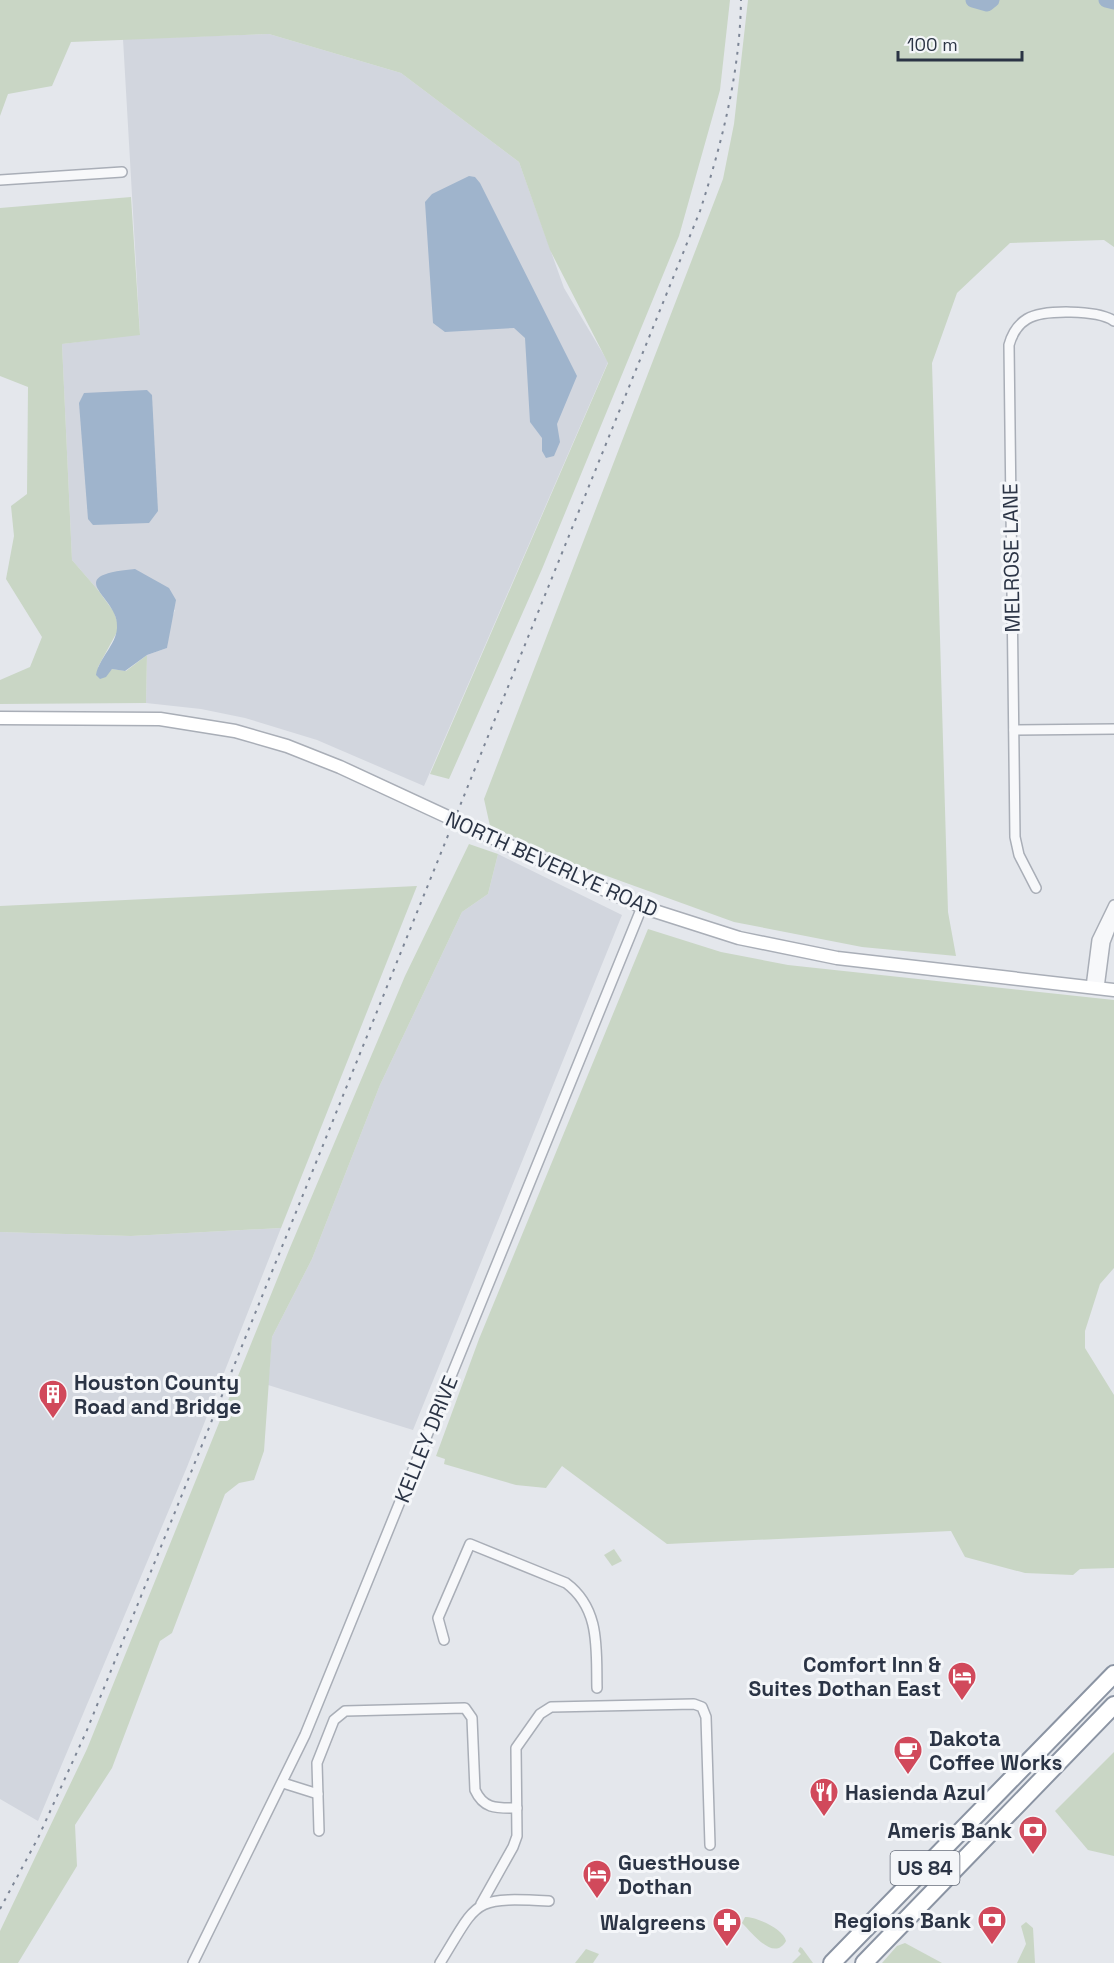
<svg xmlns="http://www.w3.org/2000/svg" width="1114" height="1963" font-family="'Space Grotesk',sans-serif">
<rect width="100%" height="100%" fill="#e4e7ec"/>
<g fill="#d2d6de">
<polygon points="269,34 401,73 519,162 564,288 608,362 424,786 317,740 245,718 201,709 146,703 147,655 167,648 170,622 175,610 97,581 98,590 72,560 62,344 140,334 123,39"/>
<polygon points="498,854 622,915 413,1430 268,1385 272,1337 312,1259 380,1085 462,912 488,894"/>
<polygon points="281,1228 187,1467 38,1821 0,1799 0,1232 131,1236"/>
</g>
<g fill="#c9d6c5">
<polygon points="0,0 730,0 720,90 679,236 542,569 449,779 430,774 608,363 550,250 519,162 401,73 269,34 71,42 52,86 8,94 0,116"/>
<polygon points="748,0 1114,0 1114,247 1104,240 1010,243 957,293 932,363 948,912 956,956 862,947 734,922 571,863 490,826 484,799 723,179 734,124"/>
<polygon points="131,197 140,335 62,344 72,560 98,590 114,612 118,624 117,632 98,667 107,672 112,669 126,671 147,655 146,703 0,704 0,680 30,667 42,637 6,579 14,536 11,506 27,494 28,387 0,376 0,208"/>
<polygon points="469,844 498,854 488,894 462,912 380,1085 312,1259 272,1337 264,1451 254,1480 239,1483 225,1494 172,1633 160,1641 112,1768 75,1825 77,1866 18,1963 0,1963 0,1931 87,1749 289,1250 405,976"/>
<polygon points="417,886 281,1228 131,1236 0,1232 0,906"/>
<polygon points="648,929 721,952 788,965 1114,1000 1114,1268 1100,1284 1085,1331 1085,1348 1114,1395 1114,1568 1080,1569 1073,1575 1025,1573 965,1557 951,1531 667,1544 562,1466 546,1488 516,1485 444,1464 445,1459 436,1456 479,1339"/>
<polygon points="614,1549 622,1561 612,1566 604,1555"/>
<polygon points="1114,1752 1114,1856 1088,1850 1055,1811"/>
<path d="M 745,1917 C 757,1917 784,1929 786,1941 C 774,1962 753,1934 742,1923 Z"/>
<polygon points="1026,1922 1033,1928 1035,1963 1017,1963 1026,1944 1021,1926"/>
<polygon points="905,1943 942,1963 882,1963 897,1946"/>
<polygon points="800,1947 802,1948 813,1963 792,1963 801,1954 798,1951"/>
<polygon points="586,1949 599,1954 593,1963 575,1963"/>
</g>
<g fill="#9fb4cc">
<polygon points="469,176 475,177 480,183 577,376 557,424 560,442 554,456 546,458 542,451 542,438 530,422 525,338 514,328 445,332 433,323 425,202 432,194"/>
<polygon points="147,390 152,395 158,511 149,523 93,525 88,519 79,403 84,393"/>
<path d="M 135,569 L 169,588 L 176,600 L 167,648 L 147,655 L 125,671 L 112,669 L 106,677 L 100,679 L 96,675 C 99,658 116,645 117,628 C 121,597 57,576 135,569 Z"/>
</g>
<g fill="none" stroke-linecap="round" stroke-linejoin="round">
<g stroke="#9fb4cc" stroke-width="15">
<polyline points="973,0 987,4 992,0"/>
<polyline points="1106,0 1114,2"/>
</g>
<g stroke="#a9aeb7" stroke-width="12">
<g id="street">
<polyline points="0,180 122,172"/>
<polyline points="1014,730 1114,729"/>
<path d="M 1036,888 L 1019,855 L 1015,837 L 1009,345 C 1012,334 1017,325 1027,319 C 1044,309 1098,310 1114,321"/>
<polyline points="1091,987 1097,940 1114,905"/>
<polyline points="1099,988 1105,942 1114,919"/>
<path d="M 444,1640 L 438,1618 L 470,1544 L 566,1583 C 601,1609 596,1650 597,1688"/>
<polyline points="283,1783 318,1794"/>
<path d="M 319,1831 L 317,1763 L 334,1720 L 345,1711 L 465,1708 L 472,1718 L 475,1790 C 484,1810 498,1808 517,1808"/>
<polyline points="481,1904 513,1847 517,1836 516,1748 540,1714 551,1707 694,1704 702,1707 706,1717 710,1845"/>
<polyline points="193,1963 305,1735 642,907"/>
<path d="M 440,1963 C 479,1900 471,1897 549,1901"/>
</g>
</g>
<g stroke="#a9aeb7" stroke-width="15">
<polyline id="secondary" points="0,718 160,719 235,731 287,746 340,767 642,907 739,938 837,958 1114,990"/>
</g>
<g stroke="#8b94a3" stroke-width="20">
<g id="highway">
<polyline points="832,1963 1114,1674"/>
<polyline points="864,1963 1114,1705"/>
</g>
</g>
<use href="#street" stroke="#f7f8fa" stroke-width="9"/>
<use href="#secondary" stroke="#fff" stroke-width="12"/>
<use href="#highway" stroke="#fff" stroke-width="16"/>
<path stroke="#7d8696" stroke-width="2" stroke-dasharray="3 6" stroke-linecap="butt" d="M 0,1909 L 38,1838 L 87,1730 L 700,211 C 722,143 740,72 741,0"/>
</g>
<defs>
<g id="building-pin" transform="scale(1.5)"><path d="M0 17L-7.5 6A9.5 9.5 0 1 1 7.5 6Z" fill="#d1495b" stroke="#f4f6f9"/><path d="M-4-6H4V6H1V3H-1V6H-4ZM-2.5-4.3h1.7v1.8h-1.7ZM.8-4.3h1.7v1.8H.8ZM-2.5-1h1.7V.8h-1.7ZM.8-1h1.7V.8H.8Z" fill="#fff"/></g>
<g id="hotel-pin" transform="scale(1.5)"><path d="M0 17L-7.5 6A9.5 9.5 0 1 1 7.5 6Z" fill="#d1495b" stroke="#f4f6f9"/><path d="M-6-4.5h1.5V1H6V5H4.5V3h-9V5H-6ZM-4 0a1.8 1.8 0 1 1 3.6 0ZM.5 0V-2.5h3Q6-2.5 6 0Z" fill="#fff"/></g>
<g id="cafe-pin" transform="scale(1.5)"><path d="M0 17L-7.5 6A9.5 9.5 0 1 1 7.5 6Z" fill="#d1495b" stroke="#f4f6f9"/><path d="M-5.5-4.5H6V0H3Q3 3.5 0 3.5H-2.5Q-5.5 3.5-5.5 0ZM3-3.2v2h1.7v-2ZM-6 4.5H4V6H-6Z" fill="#fff"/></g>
<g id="restaurant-pin" transform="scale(1.5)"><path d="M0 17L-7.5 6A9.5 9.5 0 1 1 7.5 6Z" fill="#d1495b" stroke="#f4f6f9"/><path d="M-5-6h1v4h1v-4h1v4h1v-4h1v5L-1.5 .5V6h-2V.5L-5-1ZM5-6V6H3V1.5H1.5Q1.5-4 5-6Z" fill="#fff"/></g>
<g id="bank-pin" transform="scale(1.5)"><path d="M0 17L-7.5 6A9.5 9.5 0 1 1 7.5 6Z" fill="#d1495b" stroke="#f4f6f9"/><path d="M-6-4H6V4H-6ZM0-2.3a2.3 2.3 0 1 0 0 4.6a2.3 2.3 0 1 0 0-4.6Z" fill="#fff"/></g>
<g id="pharmacy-pin" transform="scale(1.5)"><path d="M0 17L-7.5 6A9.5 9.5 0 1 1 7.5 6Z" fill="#d1495b" stroke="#f4f6f9"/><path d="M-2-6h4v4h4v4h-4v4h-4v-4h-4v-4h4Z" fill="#fff"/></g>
</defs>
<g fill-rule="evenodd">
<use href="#building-pin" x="53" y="1394"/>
<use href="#hotel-pin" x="962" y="1676"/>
<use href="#cafe-pin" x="908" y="1750"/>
<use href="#restaurant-pin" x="824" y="1792"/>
<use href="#bank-pin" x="1033" y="1830"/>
<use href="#hotel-pin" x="597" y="1874"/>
<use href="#bank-pin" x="992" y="1920"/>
<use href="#pharmacy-pin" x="727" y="1922"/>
</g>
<g text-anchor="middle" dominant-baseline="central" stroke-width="6" stroke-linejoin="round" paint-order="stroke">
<rect fill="#f4f6f9" stroke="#676e7b" stroke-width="1.5" x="890.5" y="1851" width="69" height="34" rx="4.5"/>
<g font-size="20" font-weight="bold" fill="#2b3445">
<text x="925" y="1868">US 84</text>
</g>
<g font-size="21" fill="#2b3445" stroke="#f4f6f9">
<text transform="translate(1011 558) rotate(-91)">MELROSE LANE</text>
<text transform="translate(552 864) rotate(24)">NORTH BEVERLYE ROAD</text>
<text transform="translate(426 1439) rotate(-68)">KELLEY DRIVE</text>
</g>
<g font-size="21" font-weight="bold" fill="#2b3445" stroke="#f4f6f9" text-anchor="start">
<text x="74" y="1382">Houston County<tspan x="74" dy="24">Road and Bridge</tspan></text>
<text x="941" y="1664" text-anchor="end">Comfort Inn &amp;<tspan x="941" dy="24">Suites Dothan East</tspan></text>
<text x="929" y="1738">Dakota<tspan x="929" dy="24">Coffee Works</tspan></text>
<text x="845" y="1792">Hasienda Azul</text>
<text x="1012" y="1830" text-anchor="end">Ameris Bank</text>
<text x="618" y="1862">GuestHouse<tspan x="618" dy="24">Dothan</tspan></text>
<text x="971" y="1920" text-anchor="end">Regions Bank</text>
<text x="706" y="1922" text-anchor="end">Walgreens</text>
</g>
</g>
<path d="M898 51v9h124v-9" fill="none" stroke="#2b3445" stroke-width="3"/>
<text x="907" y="51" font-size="18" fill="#2b3445" stroke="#f4f6f9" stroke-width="4.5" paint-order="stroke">100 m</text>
</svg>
